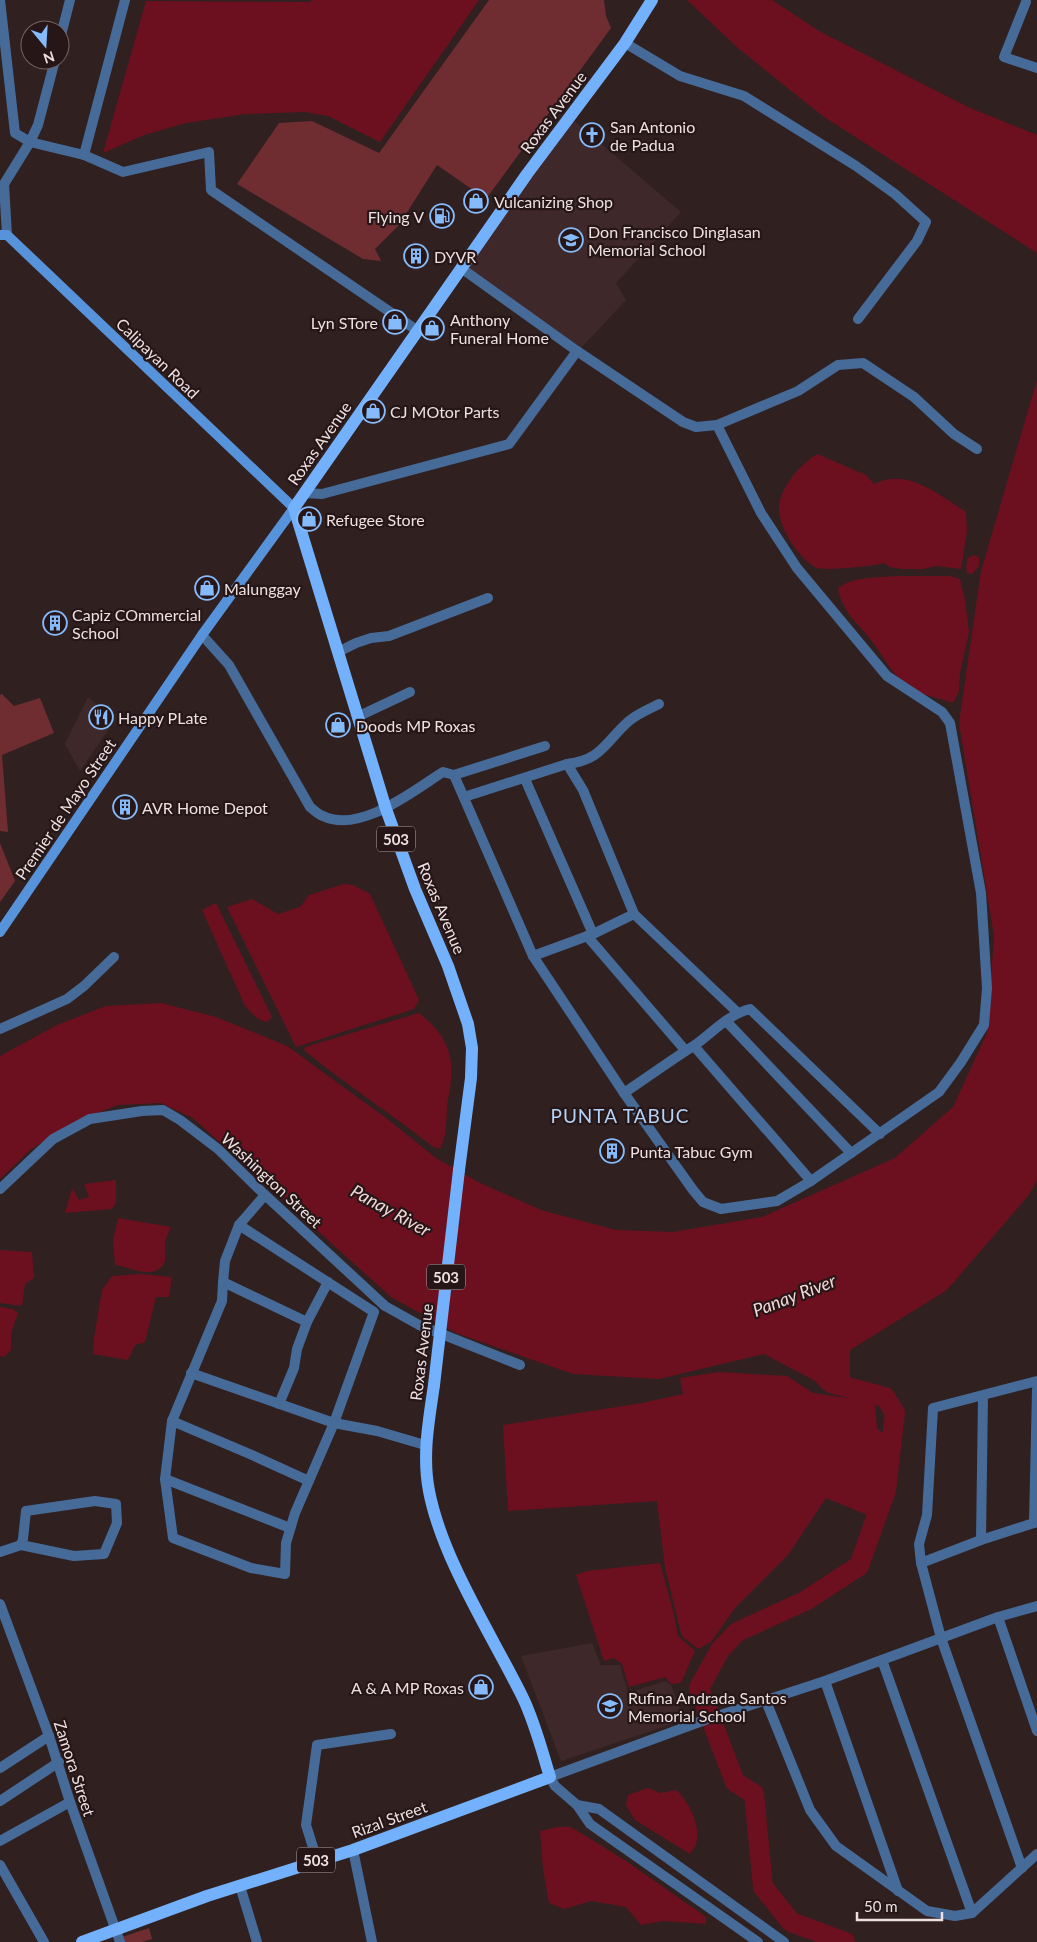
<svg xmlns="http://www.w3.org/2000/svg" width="1037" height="1942" font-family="Lato,sans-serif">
<rect width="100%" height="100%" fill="#302020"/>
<g fill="#3f2829">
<polygon points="573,120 681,212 616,283 626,300 581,348 467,267"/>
<polygon points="88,697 115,720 80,771 65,744"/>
<polygon points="592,1643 601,1665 620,1665 628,1693 665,1681 671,1685 684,1720 561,1761 521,1656"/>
</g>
<g fill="#6f2d32">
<polygon points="489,0 604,0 606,16 611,28 486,199 437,165 399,225 375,249 381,261 363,259 237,184 279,123 312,121 379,153"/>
<polygon points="2,694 14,706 40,698 54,733 2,755 8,832 0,831 0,695"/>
<polygon points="0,843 15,881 0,902"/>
<polygon points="149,1928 152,1939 142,1942 123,1942 122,1937"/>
</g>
<g fill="#6c1020">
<polygon points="312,0 479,0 380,142 328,116 304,112 246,114 186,123 144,135 103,153 146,1 310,2"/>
<polygon points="687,0 772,0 819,31 970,108 1037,135 1037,253 824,117 739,49"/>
<polygon points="1037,380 1037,1180 1028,1196 947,1290 850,1350 850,1381 834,1391 764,1354 659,1379 573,1374 456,1333 391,1297 193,1118 161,1103 118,1105 74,1122 30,1150 0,1179 0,1056 57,1025 106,1006 161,1003 216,1017 287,1046 386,1118 436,1158 478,1182 541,1210 616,1230 673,1232 762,1217 895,1158 953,1107 987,1033 994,936 959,723 981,571"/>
<path d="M 817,454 L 866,475 L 874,484 C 907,467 939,495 966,512 L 967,531 L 961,569 L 936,566 L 923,569 L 902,569 L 890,567 L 884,563 C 876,566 823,571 817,568 C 798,559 777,525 779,505 C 782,485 801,464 817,454 Z"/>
<polygon points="974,555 979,557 979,566 972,574 967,573 966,566 968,558"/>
<path d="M 897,576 L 950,576 L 960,579 L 965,600 L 969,632 L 960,673 L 959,691 L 953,703 C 940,698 921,695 910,688 C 892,676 884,656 871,640 C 857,622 843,613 838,589 C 850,576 879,578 897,576 Z"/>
<polygon points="344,884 353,885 370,894 419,1000 414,1009 296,1047 227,907 252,899 278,914 300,907 309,895"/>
<polygon points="216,903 272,1017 267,1022 258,1019 245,1006 202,910"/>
<path d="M 419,1013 C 442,1031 454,1050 451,1080 C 450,1089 448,1098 447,1107 C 446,1123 447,1135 440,1149 L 432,1146 C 390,1113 345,1084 304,1050 L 305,1047 Z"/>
<polygon points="116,1180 116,1203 112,1209 65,1213 72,1188 79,1200 89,1197 84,1184"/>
<path d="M 118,1218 L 171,1227 C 169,1232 165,1239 165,1245 C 164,1250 166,1256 165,1261 C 157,1282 130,1267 115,1265 L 113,1241 Z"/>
<polygon points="0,1250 32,1252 34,1278 25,1284 22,1306 0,1303"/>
<polygon points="140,1274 172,1277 169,1297 156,1297 145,1342 135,1345 128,1360 93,1354 94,1338 102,1290 112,1276"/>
<polygon points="0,1307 13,1309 18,1313 11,1333 11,1350 4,1357 0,1356"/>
<path d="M 719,1372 L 787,1376 L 813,1393 L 875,1402 L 877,1429 C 884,1434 890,1437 892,1446 C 894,1463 882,1503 877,1519 L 826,1498 L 788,1555 L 735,1608 L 711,1642 L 698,1649 L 683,1637 L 681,1633 L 665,1568 L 657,1501 L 508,1511 L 503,1425 L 642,1403 L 683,1394 L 680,1378 Z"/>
<polygon points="660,1563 673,1611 678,1636 695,1651 681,1683 671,1684 665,1677 629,1687 622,1664 614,1658 604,1661 576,1575 587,1571"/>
<path d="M 648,1788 L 660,1793 L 676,1790 C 688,1800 702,1827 696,1844 C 695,1847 692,1851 690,1854 L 635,1820 L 626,1805 L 628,1795 Z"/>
<polygon points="558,1827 570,1827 581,1833 626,1861 706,1917 706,1924 663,1921 641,1925 626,1907 591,1901 564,1909 549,1903 543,1869 540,1831"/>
</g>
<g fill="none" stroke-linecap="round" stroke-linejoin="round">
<polyline stroke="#6c1020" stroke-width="20" points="821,1373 831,1383 885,1397 895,1413 886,1490 859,1566 805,1601 737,1632 720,1650 699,1688 735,1782 754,1794 763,1887 791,1922 845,1942"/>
<g stroke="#466b98" stroke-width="10">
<polyline points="0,0 15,133 30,142 84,155 125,0"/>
<polyline points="1026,2 1004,57 1037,68"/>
<polyline points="60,39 70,0"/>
<polyline points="625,43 680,76 744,96 856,166 895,194 926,222 917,241 858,319"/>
<polyline points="84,155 123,172 209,152 211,190 418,331"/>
<polyline points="7,235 4,184 30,142 38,125 55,60"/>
<polyline points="461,268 577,351 683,422 696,427 717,425 798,391 838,365 863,363 914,397 954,434 977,449"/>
<polyline points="304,493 322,494 509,444 577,351"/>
<path d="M 202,635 L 229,665 L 310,807 C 314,810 318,814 323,816 C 360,834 413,791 443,772 L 454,775 L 533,956 L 624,1093 L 693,1190 L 703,1202 L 721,1209 L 777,1201 L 811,1181 L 939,1092 L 961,1062 L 984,1025 L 987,988 L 981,893 L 950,723 L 942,712 L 887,676 L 797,568 L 761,513 L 717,425"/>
<polyline points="338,652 356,643 371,638 389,636 488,598"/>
<polyline points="357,717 410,692"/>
<polyline points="567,764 583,790 634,914 737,1012"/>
<polyline points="454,775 545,746"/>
<polyline points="525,779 593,934"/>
<path d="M 464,797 L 567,764 C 602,760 605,742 629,721 C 637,714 649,709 659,704"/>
<polyline points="587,936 685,1050"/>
<polyline points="533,956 593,934 634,914"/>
<polyline points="727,1022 851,1153"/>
<polyline points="0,1029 67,999 84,986 114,957"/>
<polyline points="694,1046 811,1181"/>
<path d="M 624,1093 C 648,1077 671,1060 695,1045 C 713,1032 729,1014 750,1009 L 880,1134"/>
<polyline points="0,1189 53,1139 90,1119 142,1111 163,1110 180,1120 218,1149 265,1195 385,1306 419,1325 520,1365"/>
<polyline points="239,1225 374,1312 334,1423 295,1513 286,1543 285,1574 251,1568 173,1538 165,1479 172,1421 222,1301 223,1282 307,1322 297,1349 294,1368 279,1404"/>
<polyline points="223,1282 225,1261 239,1225 265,1195"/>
<polyline points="307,1322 328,1282"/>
<polyline points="191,1373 334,1423 377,1431 425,1445"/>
<polyline points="172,1421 252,1455 309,1481"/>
<polyline points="165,1479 290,1528"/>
<polyline points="1034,1523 1037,1389"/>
<polyline points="981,1540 983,1396"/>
<polyline points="0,1552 21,1545 74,1556 104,1554 117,1523 116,1504 95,1501 26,1511 23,1539 21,1545"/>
<polyline points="921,1563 981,1540 1037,1522"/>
<polyline points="0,1604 49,1736 70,1802 120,1942"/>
<polyline points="998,1617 1037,1731"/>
<polyline points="882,1660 972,1913"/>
<polyline points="825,1681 898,1891"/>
<polyline points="766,1701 810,1810 836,1846 927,1911 955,1916 972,1913 1037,1854"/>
<polyline points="0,1768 49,1736"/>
<polyline points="550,1777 705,1720 825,1681 998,1617 1037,1606"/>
<polyline points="0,1801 59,1762"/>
<polyline points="0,1841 70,1802"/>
<polyline points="317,1860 306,1825 317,1745 391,1734"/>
<polyline points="0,1865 44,1942"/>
<polyline points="1022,1868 941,1638 921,1563 919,1544 927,1515 933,1408 1037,1381"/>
<polyline points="240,1886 257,1942"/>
</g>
<g stroke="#466b98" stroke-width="10">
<polyline points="550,1777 555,1786 577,1805 590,1824 758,1942"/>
<polyline points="577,1805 599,1809 784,1942"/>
<polyline points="353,1850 372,1942"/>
</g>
<polyline stroke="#5693db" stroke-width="10" points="0,235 7,235 294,508 202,635 0,932"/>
<g stroke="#73b1fc" stroke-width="12">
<polyline points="459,1170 471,1078 472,1048 468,1024 448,966 415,889 386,809 294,508 527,174 625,43 652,0"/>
<path d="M 82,1942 L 207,1896 L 353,1850 L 550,1777 C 542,1751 535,1723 523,1698 C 492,1635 442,1559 429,1491 C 422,1455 429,1420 434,1385"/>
</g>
<polyline stroke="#73b1fc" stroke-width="12" points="434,1385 459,1170"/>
</g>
<defs>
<g id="church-ring" transform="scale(1.25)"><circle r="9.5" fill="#261617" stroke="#86bbfb" stroke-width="1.5"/><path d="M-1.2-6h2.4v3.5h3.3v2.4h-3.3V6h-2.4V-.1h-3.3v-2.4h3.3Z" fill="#86bbfb"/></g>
<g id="shop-ring" transform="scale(1.25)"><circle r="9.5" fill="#261617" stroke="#86bbfb" stroke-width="1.5"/><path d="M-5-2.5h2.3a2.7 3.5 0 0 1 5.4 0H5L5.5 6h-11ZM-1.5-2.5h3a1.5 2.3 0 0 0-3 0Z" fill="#86bbfb"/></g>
<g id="fuel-ring" transform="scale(1.25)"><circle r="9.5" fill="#261617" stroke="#86bbfb" stroke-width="1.5"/><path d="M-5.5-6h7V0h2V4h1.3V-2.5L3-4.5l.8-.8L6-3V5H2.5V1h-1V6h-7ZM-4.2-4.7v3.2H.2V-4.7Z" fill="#86bbfb"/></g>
<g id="school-ring" transform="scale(1.25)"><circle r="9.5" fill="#261617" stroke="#86bbfb" stroke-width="1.5"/><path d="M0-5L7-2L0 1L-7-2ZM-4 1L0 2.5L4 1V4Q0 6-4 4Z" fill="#86bbfb"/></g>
<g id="building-ring" transform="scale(1.25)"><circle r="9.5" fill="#261617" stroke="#86bbfb" stroke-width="1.5"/><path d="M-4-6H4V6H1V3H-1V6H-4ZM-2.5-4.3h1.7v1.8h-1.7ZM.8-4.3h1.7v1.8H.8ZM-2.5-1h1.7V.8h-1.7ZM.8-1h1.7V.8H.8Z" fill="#86bbfb"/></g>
<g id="restaurant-ring" transform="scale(1.25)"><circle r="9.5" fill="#261617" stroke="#86bbfb" stroke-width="1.5"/><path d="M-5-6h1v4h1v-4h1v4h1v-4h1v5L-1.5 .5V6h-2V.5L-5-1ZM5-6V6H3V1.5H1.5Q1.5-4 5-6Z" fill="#86bbfb"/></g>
</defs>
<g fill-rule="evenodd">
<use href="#church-ring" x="592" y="135"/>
<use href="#shop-ring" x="476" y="201"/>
<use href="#fuel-ring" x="442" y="216"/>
<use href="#school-ring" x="571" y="240"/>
<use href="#building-ring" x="416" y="256"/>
<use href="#shop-ring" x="395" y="322"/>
<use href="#shop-ring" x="432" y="328"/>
<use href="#shop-ring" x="373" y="411"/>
<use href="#shop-ring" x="309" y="519"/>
<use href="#shop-ring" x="207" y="588"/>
<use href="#building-ring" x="55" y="623"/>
<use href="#restaurant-ring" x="101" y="717"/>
<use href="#shop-ring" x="338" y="725"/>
<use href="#building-ring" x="125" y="807"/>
<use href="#building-ring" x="612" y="1151"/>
<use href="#shop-ring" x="481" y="1687"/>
<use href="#school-ring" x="610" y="1706"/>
</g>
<g text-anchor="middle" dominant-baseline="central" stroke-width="4.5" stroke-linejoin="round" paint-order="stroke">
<g fill="#261617" stroke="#b1a3a4" stroke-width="1">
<rect x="377" y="826.5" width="38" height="25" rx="4"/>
<rect x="427" y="1264.5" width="38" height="25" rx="4"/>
<rect x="297" y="1847.5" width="38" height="25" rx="4"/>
</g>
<g font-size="15" font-weight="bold" fill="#ece0e0">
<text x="396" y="839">503</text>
<text x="446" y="1277">503</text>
<text x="316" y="1860">503</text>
</g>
<g font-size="16" fill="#ece0e0" stroke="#261617">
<text transform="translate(553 112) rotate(-53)">Roxas Avenue</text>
<text transform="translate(158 358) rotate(44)">Calipayan Road</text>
<text transform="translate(319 443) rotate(-55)">Roxas Avenue</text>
<text transform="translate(65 809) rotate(-56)">Premier de Mayo Street</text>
<text transform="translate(442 908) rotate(67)">Roxas Avenue</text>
<text transform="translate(272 1180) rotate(43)">Washington Street</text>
<text transform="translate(421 1352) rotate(-83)">Roxas Avenue</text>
<text transform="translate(75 1768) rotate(72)">Zamora Street</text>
<text transform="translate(389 1819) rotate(-20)">Rizal Street</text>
</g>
<g font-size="16" fill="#ece0e0" stroke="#261617" text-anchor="start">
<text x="610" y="126">San Antonio<tspan x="610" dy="18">de Padua</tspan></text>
<text x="494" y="201">Vulcanizing Shop</text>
<text x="424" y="216" text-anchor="end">Flying V</text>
<text x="588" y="231">Don Francisco Dinglasan<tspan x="588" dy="18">Memorial School</tspan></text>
<text x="434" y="256">DYVR</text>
<text x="450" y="319">Anthony<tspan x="450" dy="18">Funeral Home</tspan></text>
<text x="378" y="322" text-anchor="end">Lyn STore</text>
<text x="390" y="411">CJ MOtor Parts</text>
<text x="326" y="519">Refugee Store</text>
<text x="224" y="588">Malunggay</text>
<text x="72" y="614">Capiz COmmercial<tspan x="72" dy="18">School</tspan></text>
<text x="118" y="717">Happy PLate</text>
<text x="356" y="725">Doods MP Roxas</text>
<text x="142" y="807">AVR Home Depot</text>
<text x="630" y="1151">Punta Tabuc Gym</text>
<text x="464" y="1687" text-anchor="end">A &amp; A MP Roxas</text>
<text x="628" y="1697">Rufina Andrada Santos<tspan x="628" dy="18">Memorial School</tspan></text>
</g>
<g font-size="18" font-style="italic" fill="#f1d6d6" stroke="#261617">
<text transform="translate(391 1210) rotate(29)">Panay River</text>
<text transform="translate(794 1295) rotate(-21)">Panay River</text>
</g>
<g font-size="19" letter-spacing="1" fill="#b4d1f6" stroke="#261617">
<text x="620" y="1115">PUNTA TABUC</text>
</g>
</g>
<g transform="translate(45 45) rotate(162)"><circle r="24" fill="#261617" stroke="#756767"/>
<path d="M0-4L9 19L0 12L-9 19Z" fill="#86bbfb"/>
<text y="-8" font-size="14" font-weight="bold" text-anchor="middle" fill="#ece0e0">N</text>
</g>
<path d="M857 1912v8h85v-8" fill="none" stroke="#ece0e0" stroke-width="2.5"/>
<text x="864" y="1912" font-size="15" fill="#ece0e0" stroke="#261617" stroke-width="4" paint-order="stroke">50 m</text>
</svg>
